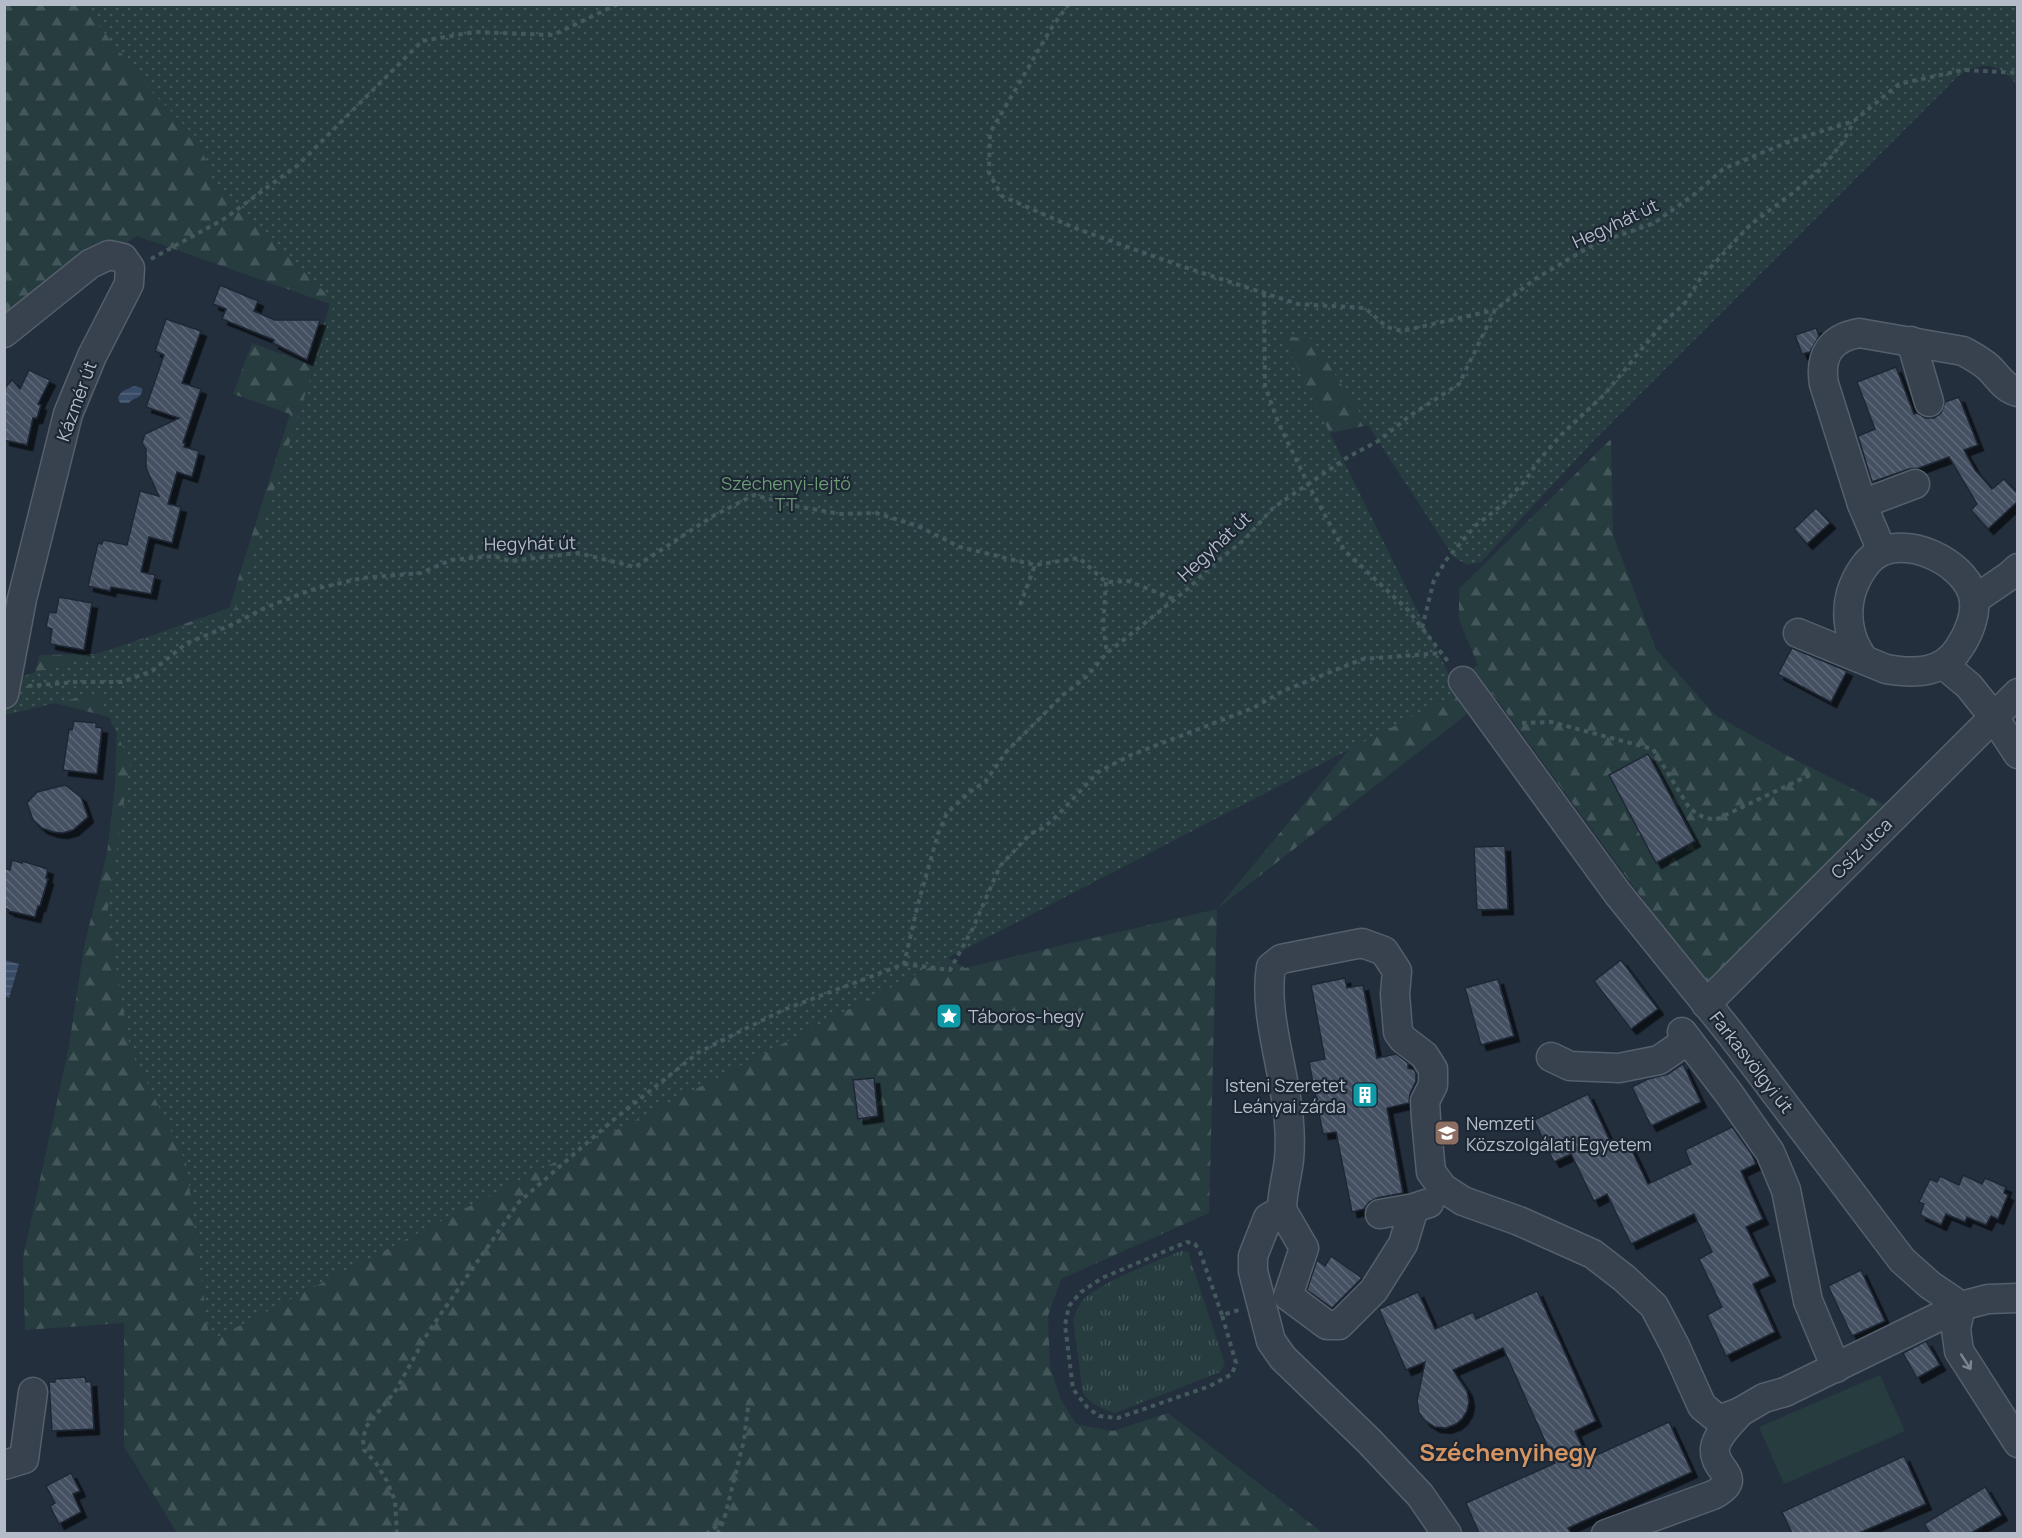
<svg xmlns="http://www.w3.org/2000/svg" width="2022" height="1538" font-family="Manrope,sans-serif">
<defs>
<pattern id="grass-tufts" width="24" height="20" patternUnits="userSpaceOnUse" patternTransform="scale(1.5)"><rect width="24" height="20" fill="#263c3f"/><path d="M3 7l-1-3M5 7V3M7 7l1-3M15 17l-1-3M17 17v-4M19 17l1-3" fill="none" stroke="#435659"/></pattern>
<pattern id="forest-firs" width="22" height="20" patternUnits="userSpaceOnUse" patternTransform="scale(1.5)"><rect width="22" height="20" fill="#263c3f"/><path d="M5 1l3.5 6h-7zM16 11l3.5 6h-7z" fill="#435659"/></pattern>
<pattern id="park-dots" width="8" height="8" patternUnits="userSpaceOnUse" patternTransform="scale(1.5)"><rect width="8" height="8" fill="#263c3f"/><path d="M2 2h.1M6 6h.1" fill="none" stroke="#435659" stroke-width="1.8" stroke-linecap="round"/></pattern>
<pattern id="water-rules" width="6" height="5" patternUnits="userSpaceOnUse" patternTransform="scale(1.5)"><rect width="6" height="5" fill="#394c67"/><path d="M0 2.5h6" fill="none" stroke="#53647b"/></pattern>
<pattern id="building-back-hatch" width="6" height="6" patternUnits="userSpaceOnUse" patternTransform="scale(1.5)"><rect width="6" height="6" fill="#455162"/><path d="M-1 5l2 2M0 0l6 6M5-1l2 2" fill="none" stroke="#5d6877"/></pattern>
<filter id="shadow"><feDropShadow dx="5.5" dy="5.5" stdDeviation="0" flood-color="#0009"/></filter>
</defs>
<rect width="100%" height="100%" fill="#242f3e"/>
<path fill="url(#grass-tufts)" d="M 1181,1251 L 1188,1252 L 1225,1364 L 1220,1372 L 1115,1413 C 1101,1408 1091,1405 1083,1393 L 1073,1320 C 1076,1312 1078,1305 1084,1299 C 1103,1281 1155,1262 1181,1251 Z"/>
<polygon fill="url(#forest-firs)" points="5,5 2017,5 1984,58 1361,316 1369,425 1309,437 868,911 965,968 1217,909 1398,690 1455,681 1478,665 1459,620 1459,589 1611,439 1613,535 1656,649 1715,715 1788,756 1885,805 1707,987 1493,694 1217,909 1209,1213 1061,1279 1048,1316 1050,1367 1060,1398 1076,1424 1113,1431 1168,1413 1323,1533 177,1533 124,1446 124,1323 25,1330 23,1258 69,1046 84,947 107,853 115,786 117,719 30,697 39,655 99,654 229,608 290,414 233,394 252,343 311,365 330,304 137,236 90,264 5,333"/>
<path fill="url(#park-dots)" d="M 82,5 L 2017,5 L 2017,85 C 1999,62 1981,60 1957,77 L 1594,440 L 1481,562 L 1467,565 L 1453,556 L 1312,339 L 1282,336 L 1458,693 L 216,1338 L 208,1329 L 186,1162 L 130,1048 L 107,914 L 130,762 L 98,693 L 5,715 L 4,682 L 235,611 L 335,302 L 215,187 L 198,139 L 153,93 Z"/>
<polygon fill="#263c3f" points="1880,1375 1905,1431 1784,1484 1759,1427"/>
<g fill="url(#water-rules)">
<path d="M 134,386 L 142,388 C 143,399 133,397 129,403 L 120,403 L 118,398 C 121,390 126,390 134,386 Z"/>
<polygon points="4,960 19,964 9,998 5,996"/>
</g>
<g fill="url(#building-back-hatch)" stroke="#1f2835" stroke-width="1.5" filter="url(#shadow)">
<polygon points="220,285 258,301 254,311 275,320 320,320 307,360 273,343 274,340 222,319 226,309 213,304"/>
<polygon points="166,319 201,331 182,383 201,389 183,443 185,443 184,447 199,451 192,477 177,472 168,504 181,507 172,543 149,537 141,572 155,575 151,594 111,587 110,591 88,586 98,543 102,544 103,540 127,545 140,491 159,496 146,468 146,449 142,443 145,434 179,418 146,407 164,355 155,351"/>
<polygon points="1816,328 1819,336 1810,352 1802,354 1795,335"/>
<polygon points="1896,367 1914,414 1917,413 1926,418 1934,418 1941,413 1945,402 1959,397 1978,445 1964,450 1975,470 1992,489 2004,479 2018,494 2018,501 1988,529 1971,510 1977,504 1949,457 1919,468 1909,469 1872,482 1858,436 1875,429 1857,382"/>
<polygon points="29,370 50,380 38,404 41,405 37,418 33,418 27,445 4,440 4,389 12,380 20,389"/>
<polygon points="1816,508 1830,523 1807,544 1794,529"/>
<polygon points="59,597 92,603 84,650 50,644 52,629 46,627 49,612 56,613"/>
<polygon points="1792,648 1847,671 1831,702 1778,674"/>
<polygon points="74,721 96,723 96,727 102,728 97,774 63,770 69,729 72,730"/>
<polygon points="1648,754 1695,841 1656,863 1609,775"/>
<polygon points="65,785 81,797 88,817 73,830 63,833 53,832 42,828 33,820 27,803 37,792"/>
<polygon points="1505,846 1508,909 1477,910 1474,847"/>
<polygon points="12,860 22,863 22,861 48,869 46,878 48,879 40,906 38,906 35,917 9,911 9,910 4,908 4,868 10,870"/>
<polygon points="1621,960 1658,1009 1631,1029 1594,981"/>
<polygon points="1345,978 1347,988 1363,985 1377,1058 1396,1054 1408,1063 1408,1068 1414,1070 1416,1074 1416,1081 1410,1094 1409,1103 1387,1108 1403,1193 1377,1198 1369,1202 1364,1209 1352,1212 1336,1132 1323,1134 1309,1062 1325,1059 1311,985"/>
<polygon points="1498,979 1514,1036 1481,1045 1465,988"/>
<polygon points="1683,1064 1701,1102 1651,1126 1632,1087 1648,1079 1668,1074"/>
<polygon points="874,1078 878,1116 858,1119 853,1080"/>
<polygon points="1588,1094 1612,1145 1626,1138 1648,1184 1691,1164 1685,1150 1732,1127 1751,1153 1756,1164 1741,1171 1763,1219 1746,1227 1770,1276 1753,1284 1775,1332 1726,1356 1707,1315 1722,1307 1699,1259 1712,1252 1694,1214 1631,1244 1607,1194 1594,1201 1571,1154 1554,1162 1534,1120"/>
<polygon points="1963,1175 1982,1184 1985,1178 2006,1187 2004,1193 2008,1195 1998,1219 1991,1216 1986,1225 1967,1217 1965,1222 1946,1214 1941,1225 1920,1215 1924,1204 1919,1202 1930,1179 1937,1182 1940,1176 1959,1185"/>
<polygon points="1331,1256 1362,1278 1332,1308 1307,1290 1317,1260 1325,1266"/>
<polygon points="1861,1270 1885,1321 1852,1336 1828,1286"/>
<polygon points="1537,1291 1596,1421 1575,1431 1588,1459 1669,1422 1692,1472 1568,1528 1571,1533 1479,1533 1466,1503 1555,1463 1503,1348 1453,1370 1467,1391 1469,1402 1467,1411 1462,1419 1456,1424 1446,1428 1435,1427 1425,1421 1419,1413 1417,1401 1425,1362 1406,1370 1379,1309 1418,1292 1435,1329 1473,1312 1476,1319"/>
<polygon points="1926,1341 1940,1365 1917,1378 1903,1353"/>
<polygon points="85,1377 86,1382 91,1381 94,1429 52,1431 49,1382 55,1382 55,1379"/>
<polygon points="1904,1456 1926,1504 1859,1533 1792,1533 1782,1512"/>
<polygon points="71,1473 80,1491 73,1494 81,1512 59,1524 50,1506 55,1503 46,1486"/>
<polygon points="1985,1487 2002,1515 1971,1533 1930,1533 1924,1524"/>
</g>
<g fill="none" stroke-linecap="round" stroke-linejoin="round">
<g stroke="#565f6c" stroke-width="31">
<g id="minor">
<polyline points="4,333 90,264 109,255 123,258 130,268 129,284 92,356 68,414 22,599 4,694"/>
<polyline points="1911,341 1929,402"/>
<polyline points="1862,504 1915,484"/>
<path d="M 1882,551 L 1862,504 L 1824,384 C 1819,355 1831,338 1859,333 L 1963,351 C 1972,356 1980,360 1988,367 C 1998,376 2004,389 2018,392"/>
<polyline points="1974,600 2009,576 2018,568"/>
<path d="M 1798,633 L 1886,669 C 1914,674 1943,674 1959,648 C 1968,635 1976,616 1974,600 C 1969,566 1915,538 1883,551 C 1867,557 1856,577 1851,593 C 1845,615 1849,640 1863,658"/>
<polyline points="1944,665 1969,686 1993,716 2018,754"/>
<polyline points="1463,681 1618,894 1731,1034 1902,1260 1930,1285 1961,1306"/>
<polyline points="1706,1004 2018,693"/>
<polyline points="1682,1032 1730,1095 1770,1152 1786,1190 1808,1301 1836,1368"/>
<polyline points="1551,1057 1570,1066 1619,1068 1659,1060 1688,1040"/>
<polyline points="1282,1210 1304,1248 1288,1296 1327,1325 1339,1325 1374,1290 1403,1244 1414,1208"/>
<polyline points="1380,1214 1414,1208 1429,1203"/>
<polyline points="1961,1306 1956,1329 1959,1351 2018,1443"/>
<polyline points="4,1465 24,1459 33,1392"/>
<path d="M 1447,1534 L 1420,1495 L 1369,1441 L 1283,1358 L 1271,1341 L 1253,1271 L 1253,1256 L 1268,1218 L 1282,1210 C 1282,1192 1287,1177 1289,1160 C 1290,1148 1290,1134 1289,1123 C 1286,1074 1263,1014 1271,967 L 1281,959 L 1362,943 L 1384,951 L 1397,971 L 1395,994 L 1398,1032 L 1403,1039 L 1424,1055 L 1433,1069 L 1433,1085 L 1425,1101 L 1426,1119 L 1431,1172 L 1443,1188 L 1463,1201 L 1519,1221 L 1593,1254 L 1624,1278 L 1654,1306 L 1675,1346 L 1702,1406 L 1714,1416 L 1721,1418 L 1727,1417 L 1740,1412 L 1764,1398 L 1785,1392 L 1961,1306 L 1988,1299 L 2018,1298"/>
<path d="M 1606,1534 L 1713,1495 C 1747,1477 1712,1471 1715,1448 C 1717,1434 1732,1422 1740,1412"/>
</g>
</g>
<g stroke="#44595c" stroke-width="4" stroke-dasharray="4.5 4.5" stroke-linecap="butt">
<polyline points="1069,4 1052,27 990,133 989,173 1002,196 1075,228 1181,266 1298,304 1365,308 1387,327 1402,331 1495,310"/>
<polyline points="151,259 224,219 298,165 422,41 474,32 553,35 618,4"/>
<polyline points="1264,293 1265,386 1278,422 1308,484 1344,550 1408,610 1450,664"/>
<polyline points="1106,582 1103,625 1107,653"/>
<polyline points="1020,605 1035,565"/>
<polyline points="1422,628 1434,580 1447,559 1475,526 1502,505 1525,481 1539,460 1564,432 1604,395 1664,322 1685,303 1700,279 1750,225 1794,192 1823,167 1842,143 1854,122"/>
<polyline points="28,686 76,682 122,682 152,671 187,643 229,626 267,607 311,590 362,578 421,573 451,560 494,556 510,561 578,553 635,567 713,516 754,495 795,506 841,514 876,513 918,526 960,547 1035,565 1079,558 1106,582 1128,581 1174,599"/>
<polyline points="1522,723 1551,722 1653,749 1690,809 1703,817 1715,820 1812,774"/>
<polyline points="904,964 950,970 973,928 1000,866 1030,834 1043,828 1056,817 1098,772 1131,755 1253,708 1283,691 1363,659 1442,653"/>
<polyline points="1222,1315 1200,1252 1195,1244 1187,1242 1102,1278 1081,1292 1069,1306 1065,1325 1073,1389 1087,1407 1099,1416 1118,1418 1210,1386 1232,1374 1236,1363 1222,1315 1239,1310"/>
<polyline points="397,1534 395,1501 387,1481 376,1463 364,1450 363,1439 366,1427 396,1390 429,1331 519,1202 612,1121 699,1052 783,1010 904,964 918,904 938,834 947,813 971,791 985,782 1007,751 1064,694 1086,677 1107,653 1190,587 1212,565 1244,540 1273,508 1348,457 1380,440 1408,417 1459,384 1495,310 1535,279 1593,245 1654,223 1695,194 1723,169 1788,142 1854,121 1899,84 1963,70 2018,73"/>
<polyline points="706,1534 722,1522"/>
<polyline points="717,1534 724,1520 744,1440 749,1400"/>
</g>
<use href="#minor" stroke="#38414e" stroke-width="28"/>
</g>
<defs><path id="oneway-shaft" d="M-6 0H5M1.5-3L5.5 0L1.5 3" fill="none" stroke-width="1.6" stroke-linecap="round" stroke-linejoin="round" transform="scale(1.5)"/></defs>
<use stroke="#7c8592" href="#oneway-shaft" transform="translate(1966 1362) rotate(57)"/>
<defs>
<g id="sight-square" transform="scale(1.35)"><rect x="-9" y="-9" width="18" height="18" rx="4" fill="#0f9aa8" stroke="#1d2633"/><path d="M0-6L1.8-2.2L6-1.7L2.9 1.2L3.7 5.4L0 3.3L-3.7 5.4L-2.9 1.2L-6-1.7L-1.8-2.2Z" fill="#fff"/></g>
<g id="building-square" transform="scale(1.35)"><rect x="-9" y="-9" width="18" height="18" rx="4" fill="#0f9aa8" stroke="#1d2633"/><path d="M-4-6H4V6H1V3H-1V6H-4ZM-2.5-4.3h1.7v1.8h-1.7ZM.8-4.3h1.7v1.8H.8ZM-2.5-1h1.7V.8h-1.7ZM.8-1h1.7V.8H.8Z" fill="#fff"/></g>
<g id="university-square" transform="scale(1.35)"><rect x="-9" y="-9" width="18" height="18" rx="4" fill="#8d6e63" stroke="#1d2633"/><path d="M0-5L7-2L0 1L-7-2ZM-4 1L0 2.5L4 1V4Q0 6-4 4Z" fill="#fff"/></g>
</defs>
<g fill-rule="evenodd">
<use href="#sight-square" x="949" y="1016"/>
<use href="#building-square" x="1365" y="1095"/>
<use href="#university-square" x="1447" y="1133"/>
</g>
<g text-anchor="middle" dominant-baseline="central" stroke-width="4.5" stroke-linejoin="round" paint-order="stroke">
<g font-size="18" fill="#b4bcc9" stroke="#1d2633">
<text transform="translate(1615 223) rotate(-25)">Hegyhát út</text>
<text transform="translate(76 401) rotate(-70)">Kázmér út</text>
<text transform="translate(530 543) rotate(-1)">Hegyhát út</text>
<text transform="translate(1214 546) rotate(-43)">Hegyhát út</text>
<text transform="translate(1861 848) rotate(-45)">Csíz utca</text>
<text transform="translate(1752 1062) rotate(52)">Farkasvölgyi út</text>
</g>
<g font-size="18" fill="#6b9a76" stroke="#1d2633">
<text x="786" y="483">Széchenyi-lejtő<tspan x="786" dy="21">TT</tspan></text>
</g>
<g font-size="18" fill="#b4bcc9" stroke="#1d2633" text-anchor="start">
<text x="968" y="1016">Táboros-hegy</text>
<text x="1346" y="1085" text-anchor="end">Isteni Szeretet<tspan x="1346" dy="21">Leányai zárda</tspan></text>
<text x="1466" y="1123">Nemzeti<tspan x="1466" dy="21">Közszolgálati Egyetem</tspan></text>
</g>
<g font-size="24" font-weight="bold" fill="#d59563" stroke="#1d2633">
<text x="1508" y="1451">Széchenyihegy</text>
</g>
</g>
<rect width="2022" height="1538" fill="none" stroke="#b4bcc9" stroke-width="12"/>
</svg>
